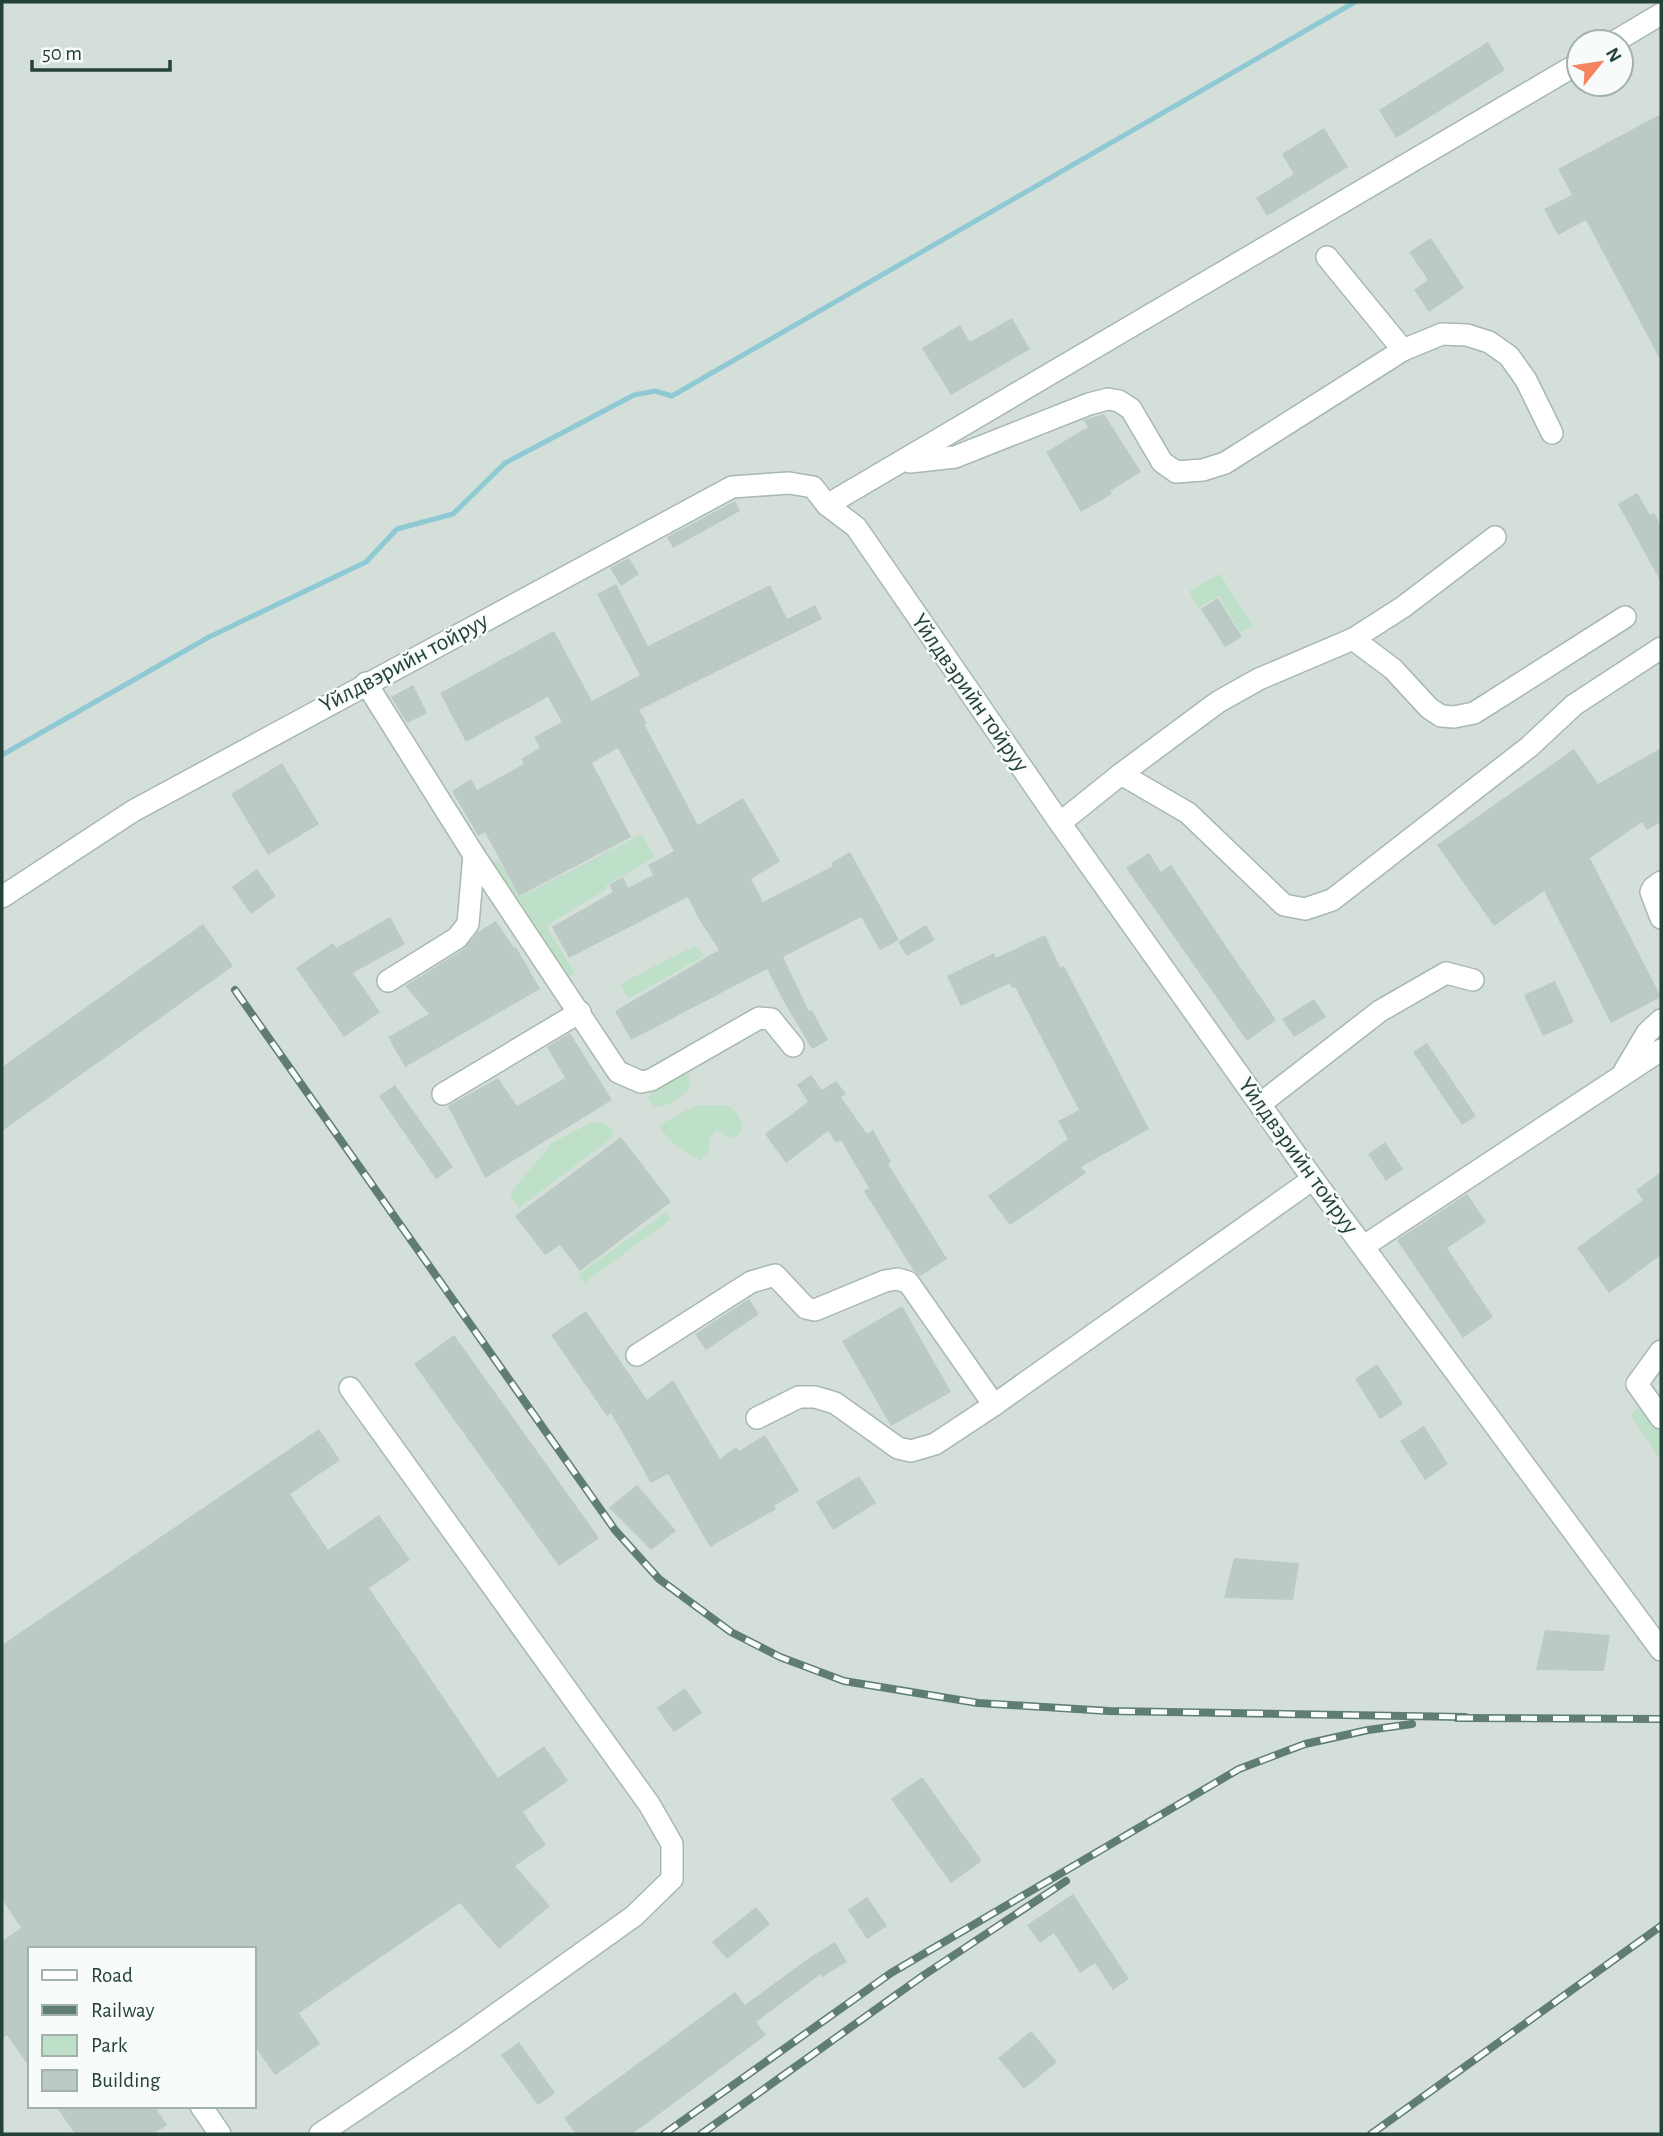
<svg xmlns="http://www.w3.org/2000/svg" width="1663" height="2136" font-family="'Alegreya Sans',sans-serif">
<rect width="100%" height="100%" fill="#e6efeb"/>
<path fill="#d4dfda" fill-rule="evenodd" d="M 2,2 L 1661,2 L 1661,2134 L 2,2134 ZM 1579,42 L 1621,42 L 1621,84 L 1579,84 ZM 30,1949 L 254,1949 L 254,2106 L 30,2106 Z"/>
<g fill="#bfe0c8">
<polygon points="1220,574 1253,626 1240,632 1219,596 1198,608 1189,591"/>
<polygon points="642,834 655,857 607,885 605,890 546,926 575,973 561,981 487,865 498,859 519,897"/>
<polygon points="696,945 704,956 628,999 620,984"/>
<path d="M 680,1069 L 690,1078 L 689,1090 C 679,1098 667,1109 653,1106 L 648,1097 L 668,1071 Z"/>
<path d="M 696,1105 L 729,1106 L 739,1116 L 743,1128 L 739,1135 L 729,1138 L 716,1130 L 709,1139 L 709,1150 L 700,1161 C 684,1152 668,1142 659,1125 Z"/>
<path d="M 599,1122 C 609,1125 613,1127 613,1137 L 519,1208 L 510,1194 L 552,1143 L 590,1123 Z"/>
<polygon points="666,1212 671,1219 584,1283 579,1274"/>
<polygon points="1644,1405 1661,1430 1661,1460 1630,1414"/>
</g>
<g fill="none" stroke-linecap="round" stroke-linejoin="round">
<polyline stroke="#8ec9d4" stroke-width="5" points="2,755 209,637 366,562 397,529 453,514 505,463 634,395 655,391 672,396 1355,2"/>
</g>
<g fill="#bbcac4">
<polygon points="1488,42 1505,70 1396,138 1379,110"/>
<polygon points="1661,114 1661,361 1586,220 1558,235 1544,209 1572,195 1558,169"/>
<polygon points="1324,128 1348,167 1267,216 1256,198 1294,174 1282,154"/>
<polygon points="1431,238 1464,288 1429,312 1414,290 1428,280 1409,252"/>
<polygon points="1012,318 1030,349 951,395 922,348 960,325 970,342"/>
<polygon points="1104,414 1141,472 1110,491 1112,494 1081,512 1046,452 1088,427 1083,420"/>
<polygon points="1637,493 1650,515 1654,513 1661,526 1661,582 1618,504"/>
<polygon points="735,501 740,511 673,548 667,537"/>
<polygon points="629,558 639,574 621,586 610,568"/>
<polygon points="616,584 648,646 770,585 787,619 815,605 822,619 639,710 647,723 644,724 698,825 743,798 780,861 751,879 763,902 833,866 831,863 850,852 899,940 880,950 861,917 783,957 809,1011 812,1010 828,1040 812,1049 783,1000 767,969 631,1040 615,1011 719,950 699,919 688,897 569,958 552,927 613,892 609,885 623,877 628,888 653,875 648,865 674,851 618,748 592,763 631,837 519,896 485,832 478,836 452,791 471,779 477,790 524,764 521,759 540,748 534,737 562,722 548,697 466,742 440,693 554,631 592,701 640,675 597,594"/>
<polygon points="1218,598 1242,637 1225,647 1201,609"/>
<polygon points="413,685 427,713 407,723 391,697"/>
<polygon points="1661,748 1661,822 1647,830 1642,822 1590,858 1661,997 1611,1023 1544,891 1494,926 1437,845 1574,749 1598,784"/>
<polygon points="282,763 319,824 268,855 231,794"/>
<polygon points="1149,853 1161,872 1171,865 1276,1020 1247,1041 1126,868"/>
<polygon points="257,869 276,896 251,914 232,887"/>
<polygon points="390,917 405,944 353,973 380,1012 344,1037 296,968 333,943 336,948"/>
<polygon points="496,921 514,948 516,947 540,989 405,1067 388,1037 429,1014 405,986 464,949 478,932"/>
<polygon points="203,924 233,966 2,1131 2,1067"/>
<polygon points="926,925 935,940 907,956 898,942"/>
<polygon points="1045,935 1060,967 1064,966 1149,1129 1081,1167 1086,1173 1010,1225 988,1196 1068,1139 1058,1121 1079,1110 1015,987 1012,988 1010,983 961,1006 947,976 994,953 996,958"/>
<polygon points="1555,981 1574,1022 1543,1036 1524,995"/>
<polygon points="1314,999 1326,1017 1294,1037 1282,1019"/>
<polygon points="570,1033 612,1100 485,1178 448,1106 498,1078 517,1106 565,1078 547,1047"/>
<polygon points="1427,1043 1476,1116 1462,1125 1413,1052"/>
<polygon points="811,1075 822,1090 836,1081 846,1094 841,1097 867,1134 873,1130 891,1162 888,1164 947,1259 920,1276 914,1271 864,1191 869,1188 841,1140 836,1143 828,1131 786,1163 765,1134 808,1102 797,1085"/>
<polygon points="395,1085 453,1167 436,1179 379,1096"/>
<polygon points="621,1137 671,1202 580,1271 560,1245 545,1255 515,1216"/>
<polygon points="1385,1142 1403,1169 1386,1181 1368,1154"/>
<polygon points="1661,1172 1661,1255 1609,1293 1577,1248 1643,1200 1636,1190"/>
<polygon points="1467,1194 1486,1222 1447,1248 1493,1317 1463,1338 1397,1240"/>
<polygon points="749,1299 759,1314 706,1350 695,1334"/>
<polygon points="902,1306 951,1392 891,1426 842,1341"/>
<polygon points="586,1311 647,1400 673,1380 720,1459 736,1447 739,1451 765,1435 799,1491 774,1506 776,1509 710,1547 668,1474 651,1483 611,1413 607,1416 551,1335"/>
<polygon points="454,1335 599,1538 559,1566 414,1364"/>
<polygon points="1377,1364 1403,1404 1380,1419 1355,1379"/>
<polygon points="1424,1426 1448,1464 1425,1480 1400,1441"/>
<polygon points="319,1429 340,1460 290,1494 328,1550 379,1515 410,1560 369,1588 498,1778 544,1746 568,1781 523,1812 546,1845 515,1866 550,1906 499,1949 460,1903 299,2013 320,2044 275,2075 254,2045 254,1949 30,1949 30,2068 7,2035 2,2039 2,1941 21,1928 2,1899 2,1645"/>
<polygon points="859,1476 876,1503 833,1530 816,1502"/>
<polygon points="637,1485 676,1531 651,1550 609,1508"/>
<polygon points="1234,1558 1299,1563 1293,1600 1224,1598"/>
<polygon points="1545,1630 1610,1635 1604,1671 1536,1670"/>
<polygon points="685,1688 702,1713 674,1732 657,1708"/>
<polygon points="922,1777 982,1861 951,1883 891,1799"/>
<polygon points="1073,1894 1129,1979 1113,1990 1095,1963 1080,1973 1054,1933 1040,1943 1027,1925"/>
<polygon points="867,1897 887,1926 867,1939 848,1910"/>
<polygon points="756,1907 770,1924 727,1959 712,1942"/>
<polygon points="835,1942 847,1962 822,1977 821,1974 756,2022 766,2035 632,2134 576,2134 564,2118 735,1992 745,2005 809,1958"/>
<polygon points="1031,2031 1057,2062 1024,2089 998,2058"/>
<polygon points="519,2042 555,2093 538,2105 501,2055"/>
<polygon points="56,2106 154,2106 167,2125 153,2134 75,2134"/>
</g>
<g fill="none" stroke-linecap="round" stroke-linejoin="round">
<g stroke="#a8b8b2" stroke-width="24">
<g id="minor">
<polyline points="1614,42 1661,14"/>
<polyline points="1327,257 1403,350"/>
<polyline points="910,462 955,457 1089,404 1108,399 1119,401 1131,409 1162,462 1176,472 1203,470 1225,463 1403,350 1442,334 1467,335 1489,342 1509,356 1526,380 1552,433"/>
<polyline points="827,505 1579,63"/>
<polyline points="1353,639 1393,669 1429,708 1441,716 1454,717 1474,713 1625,617"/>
<polyline points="366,683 474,855 618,1072 641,1082 651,1080 759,1018 771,1019 793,1046"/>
<polyline points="1121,774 1218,702 1259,679 1353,639 1403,607 1495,537"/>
<polyline points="1060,823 1121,774 1188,813 1284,905 1305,909 1332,900 1529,747 1574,705 1661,648"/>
<polyline points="1661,882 1653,888 1651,892 1661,918"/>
<polyline points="2,897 133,811 732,487 789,483 813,487 827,505 856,527 1060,823 1313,1179 1661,1650"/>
<polyline points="388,981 457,938 468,924 474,855"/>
<polyline points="1625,1070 1647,1033 1661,1020"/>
<polyline points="443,1094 580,1012"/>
<polyline points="1260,1104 1380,1011 1446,973 1473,980"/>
<polyline points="1364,1246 1661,1050"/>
<polyline points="1661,1351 1637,1384 1661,1418"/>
<polyline points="637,1355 751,1282 775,1275 806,1308 815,1310 885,1281 897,1279 908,1282 994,1405"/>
<polyline points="757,1418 799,1397 815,1397 835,1403 898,1448 911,1451 935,1444 994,1405 1313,1179"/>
<polyline points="201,2106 220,2134"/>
<polyline points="320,2134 463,2038 634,1916 672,1879 672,1844 649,1804 350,1388"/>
</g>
</g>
<use href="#minor" stroke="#fff" stroke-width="21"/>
<g stroke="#5f7d75" stroke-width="8">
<g id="rail">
<polyline points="235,990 615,1530 659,1579 731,1632 780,1657 844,1681 978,1703 1109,1711 1465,1717"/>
<polyline points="1457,1718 1661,1719"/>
<polyline points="664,2134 891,1973 1239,1769 1305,1744 1368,1730 1412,1724"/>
<polyline points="701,2134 924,1975 1066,1881"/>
<polyline points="1371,2134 1661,1926"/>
</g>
</g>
<use href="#rail" stroke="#f7fbf9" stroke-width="5" stroke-dasharray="16" stroke-linecap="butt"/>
</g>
<g text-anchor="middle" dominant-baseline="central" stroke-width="5" stroke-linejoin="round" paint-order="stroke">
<g font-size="24" fill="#24423a" stroke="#f7fbf9">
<text transform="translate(404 663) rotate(-28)">Үйлдвэрийн тойруу</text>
<text transform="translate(970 693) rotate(55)">Үйлдвэрийн тойруу</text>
<text transform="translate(1298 1156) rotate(54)">Үйлдвэрийн тойруу</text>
</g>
</g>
<rect width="1663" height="2136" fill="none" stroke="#24423a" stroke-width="7"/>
<rect x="28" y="1947" width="228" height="161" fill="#f7fbf9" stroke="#a3b1ad" stroke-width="2"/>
<rect x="42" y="1970" width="35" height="10" fill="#ffffff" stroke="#a3b1ad" stroke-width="2"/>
<text x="91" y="1982" font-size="21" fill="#24423a">Road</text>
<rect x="42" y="2005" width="35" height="10" fill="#5f7d75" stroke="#a3b1ad" stroke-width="2"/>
<text x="91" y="2017" font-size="21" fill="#24423a">Railway</text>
<rect x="42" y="2035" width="35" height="21" fill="#bfe0c8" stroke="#a3b1ad" stroke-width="2"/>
<text x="91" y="2052" font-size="21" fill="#24423a">Park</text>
<rect x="42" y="2070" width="35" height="21" fill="#bbcac4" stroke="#a3b1ad" stroke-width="2"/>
<text x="91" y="2087" font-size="21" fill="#24423a">Building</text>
<g transform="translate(1600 63) rotate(60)"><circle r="33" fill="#f7fbf9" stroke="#a3b1ad" stroke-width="2"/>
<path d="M0-5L12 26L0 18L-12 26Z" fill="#f4845f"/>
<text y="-10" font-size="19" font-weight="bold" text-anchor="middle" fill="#24423a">N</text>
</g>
<path d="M32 60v10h138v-10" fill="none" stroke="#24423a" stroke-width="3.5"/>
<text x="42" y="60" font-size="21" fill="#24423a" stroke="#f7fbf9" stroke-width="5" paint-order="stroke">50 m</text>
</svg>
